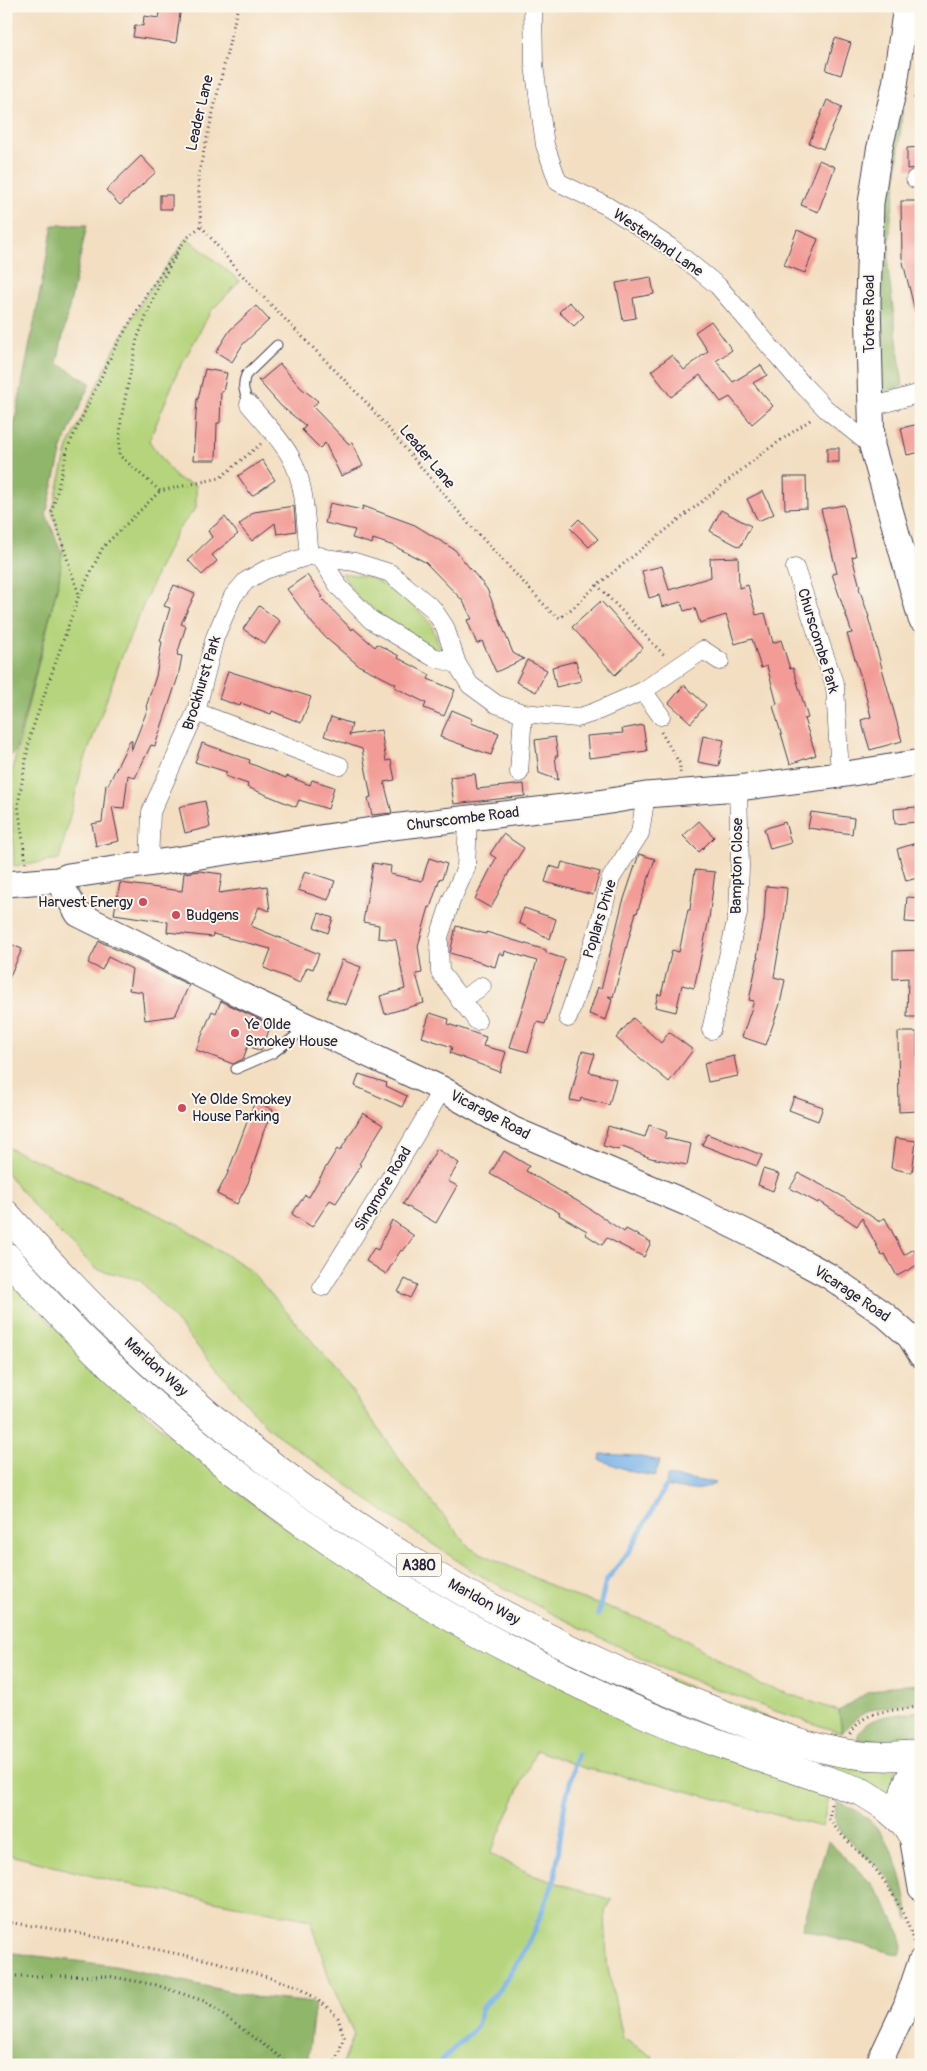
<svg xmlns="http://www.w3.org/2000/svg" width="927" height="2071" font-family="Pangolin,sans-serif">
<rect width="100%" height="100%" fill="#fbf7ec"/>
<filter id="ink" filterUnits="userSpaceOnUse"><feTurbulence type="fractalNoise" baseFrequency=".02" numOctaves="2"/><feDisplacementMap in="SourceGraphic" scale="10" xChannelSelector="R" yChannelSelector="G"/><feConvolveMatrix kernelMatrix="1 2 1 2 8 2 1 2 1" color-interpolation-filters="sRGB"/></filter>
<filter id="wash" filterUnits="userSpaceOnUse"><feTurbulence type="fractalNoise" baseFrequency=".0096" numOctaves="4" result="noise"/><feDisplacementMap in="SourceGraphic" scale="20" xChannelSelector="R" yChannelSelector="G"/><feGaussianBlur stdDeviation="1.12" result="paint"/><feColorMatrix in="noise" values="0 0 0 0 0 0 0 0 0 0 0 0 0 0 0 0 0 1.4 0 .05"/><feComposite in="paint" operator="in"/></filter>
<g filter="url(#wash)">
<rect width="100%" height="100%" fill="#f3dec1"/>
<g fill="#b5d47b" stroke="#6c7b5b">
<polygon points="187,238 240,281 211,311 178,371 149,441 177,479 196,485 196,508 177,531 158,570 121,658 81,771 59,860 14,866 11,775 59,580 63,546 52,512 68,447 114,350 147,293"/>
<polygon points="341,573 370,577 407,599 431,624 442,653 408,635 357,597"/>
<polygon points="6,1147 98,1187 180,1225 250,1270 312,1341 355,1395 408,1472 470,1548 571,1595 664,1627 759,1684 839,1711 842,1733 778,1712 666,1670 549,1612 476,1573 383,1511 268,1428 140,1280 96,1269 38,1211 6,1172"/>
<path d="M 6,1229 L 33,1259 L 442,1590 L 896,1768 L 888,1796 C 832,1774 776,1752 720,1730 C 669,1711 618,1691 569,1666 C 401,1583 250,1477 113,1350 C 76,1315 41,1277 6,1239 Z"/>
<polygon points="6,1278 93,1365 179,1444 251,1502 321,1553 387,1594 830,1793 822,1827 656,1783 587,1769 536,1750 490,1854 535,1876 612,1900 605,1911 607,1963 623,2038 653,2057 650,2065 342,2065 354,2034 330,1981 311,1920 112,1881 6,1854"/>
</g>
<g fill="#90b66b" stroke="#596c53">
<polygon points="903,101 896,185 891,217 888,269 903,386 878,394 876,227 887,150"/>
<polygon points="53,225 87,225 57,363 90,383 63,445 46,514 62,553 59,580 15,752 6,760 6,467"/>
<path d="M 921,1684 L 921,1700 C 887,1711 867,1700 842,1733 L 839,1711 L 867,1693 L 892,1686 Z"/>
<path d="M 921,1710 L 921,1734 C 897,1744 881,1742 857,1739 C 863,1712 900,1717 921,1710 Z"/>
<path d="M 837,1802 C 890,1819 903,1870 909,1920 L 888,1877 L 842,1834 L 834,1816 Z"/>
<polygon points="828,1841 870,1882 883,1899 901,1935 902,1948 900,1955 802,1929"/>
<polygon points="6,1952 115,1966 254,1997 315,2003 307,2065 6,2065"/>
</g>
<g fill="#7ab3ea" stroke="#4e6a92">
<polygon points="601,1454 636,1456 660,1461 655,1476 633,1472 600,1460"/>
<path d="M 667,1476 L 716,1483 C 699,1493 685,1490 666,1486 Z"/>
</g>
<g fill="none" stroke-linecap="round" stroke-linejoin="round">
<g stroke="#7ab3ea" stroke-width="5">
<polyline points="598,1615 606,1581 630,1550 666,1486"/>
<polyline points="437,2065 474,2029 478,2024 481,2009 499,1990 521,1957 534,1932 555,1878 565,1802 577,1755"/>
</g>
</g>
<g id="blocks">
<g fill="#f39c97">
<polygon points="161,6 181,6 176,43 133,37 135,25 143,26 144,16 159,18"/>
<polygon points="835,38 851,43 841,75 826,70"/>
<polygon points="827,100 842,107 823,149 809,143"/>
<polygon points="921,147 921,168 907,169 907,148"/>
<polygon points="141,156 156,172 120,205 106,190"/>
<polygon points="819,160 835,167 818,212 801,205"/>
<rect x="160" y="195" width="12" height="14"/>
<polygon points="901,201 921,201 921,315 916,315 902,258"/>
<polygon points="797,230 818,239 805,273 784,265"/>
<polygon points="651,277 654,294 633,298 636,318 623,320 616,283"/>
<polygon points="569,302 584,316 574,326 559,312"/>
<polygon points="256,306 269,320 243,344 232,362 216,352 230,330"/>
<polygon points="711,321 732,350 716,361 733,382 761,365 767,375 753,383 773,406 752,424 730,397 721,402 700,375 671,397 651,371 672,355 684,370 708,351 695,332"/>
<polygon points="280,364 301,388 318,401 313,407 349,444 352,443 363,466 341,476 325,443 320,448 302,430 306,426 281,406 258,380 261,380"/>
<polygon points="205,369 227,373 223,392 221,391 220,423 217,423 216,460 193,460 197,399 198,399"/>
<polygon points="919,424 921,452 907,455 901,428"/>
<rect x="827" y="448" width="12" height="14"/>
<polygon points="262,460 275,480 252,496 238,476"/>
<polygon points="784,477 806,477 807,508 785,509"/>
<polygon points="763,491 774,514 758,521 747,499"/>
<polygon points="330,503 362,510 363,506 415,525 455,550 487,589 513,653 524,659 496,672 482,641 477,644 467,620 472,619 463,601 425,562 394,546 373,539 372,544 352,538 355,530 325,523"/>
<polygon points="844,505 856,556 852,557 860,587 859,588 869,617 868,617 902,741 870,750 861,720 871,717 863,684 847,634 852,633 832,574 837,573 821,509"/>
<polygon points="294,506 296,531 277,534 275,523 252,541 239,525 254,512"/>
<polygon points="721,510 751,526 740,547 710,531"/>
<polygon points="225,517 238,534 212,555 217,561 202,575 188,560 212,537 208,531"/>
<polygon points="579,519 598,539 589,547 570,528"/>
<polygon points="738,557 739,588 748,585 756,615 765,613 773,643 781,640 790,669 793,668 808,718 804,719 816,755 790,764 773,706 777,704 767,666 761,668 752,639 735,644 726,615 700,623 695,608 684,611 681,602 662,607 659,595 649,598 642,571 662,566 669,590 711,577 710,558"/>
<polygon points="307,575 323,597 321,598 352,630 353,628 375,647 377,644 399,656 398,658 430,675 428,679 455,690 444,716 424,708 426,703 394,687 396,684 358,665 327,639 312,623 287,589"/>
<polygon points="174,585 195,594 181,624 186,626 177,655 182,656 178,677 155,746 151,745 135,778 128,775 124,808 112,807 119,841 96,846 92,824 102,822 106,784 108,785 130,740 132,741 131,751 148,708 146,707 156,676 162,642 160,641 170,608 164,606"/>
<polygon points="601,601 643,648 615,675 572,627"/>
<polygon points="259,606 280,621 265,644 243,629"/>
<polygon points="527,660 547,670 536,692 516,682"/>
<polygon points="576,661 581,681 556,687 552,667"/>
<polygon points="228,671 311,697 301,723 272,711 271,714 241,703 240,706 219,699"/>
<polygon points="684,685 706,705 691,723 669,703"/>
<polygon points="452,710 473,719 471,723 499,733 491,755 440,737"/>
<polygon points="331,717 352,724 349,735 381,730 386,761 391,760 395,780 384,782 392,813 372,815 368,798 371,797 362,749 324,736"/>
<polygon points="643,725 647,751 589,758 587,736 623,733 622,729"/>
<polygon points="703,736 724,740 719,766 698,762"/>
<polygon points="555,737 558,756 555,756 558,780 539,773 535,740"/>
<polygon points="202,743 250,760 249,763 286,778 287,776 310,785 312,780 334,787 328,809 299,800 296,807 247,787 248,784 225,776 227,772 195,762"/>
<polygon points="475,774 477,789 524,784 525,796 454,804 450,777"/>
<polygon points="205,801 210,827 185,833 179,807"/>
<polygon points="916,807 917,822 895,824 894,809"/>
<polygon points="811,812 854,818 852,834 808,828"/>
<polygon points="699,821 714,837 699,852 683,836"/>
<polygon points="785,822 791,843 770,849 764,829"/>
<polygon points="503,834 524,848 510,870 491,908 475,899 496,858 490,854"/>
<polygon points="916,843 921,860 921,877 906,881 897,849"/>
<polygon points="639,854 655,859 637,913 636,912 613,997 608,996 612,1000 606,1020 589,1014 598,987 601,990 622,905"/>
<polygon points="429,858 447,864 442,879 440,878 430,908 429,907 418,946 422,973 416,974 424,1003 385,1014 380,996 405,989 396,940 378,938 379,925 363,922 373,863 391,866 390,874 422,881"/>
<polygon points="562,862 600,872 593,895 545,882 550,866 560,869"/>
<polygon points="695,870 715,872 709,919 694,988 682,985 676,1012 655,1007 658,994 661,995 672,950 679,952 688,910 690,910"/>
<polygon points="199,871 222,874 219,893 267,886 270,911 259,907 251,926 319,954 313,969 307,967 300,983 264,968 271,949 213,934 212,937 167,932 168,922 114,914 120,883 182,891 184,873"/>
<polygon points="305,871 335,881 328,900 298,890"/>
<polygon points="766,886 787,888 785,912 774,977 785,980 780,1004 766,1045 742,1037 754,1001 749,1000 758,957 757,957 764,920"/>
<polygon points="907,897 921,898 921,923 905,922"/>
<polygon points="524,908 556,919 550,939 519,923"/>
<polygon points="319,913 333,918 328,933 314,927"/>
<polygon points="456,926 486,934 486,932 546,950 546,953 565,959 545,1024 537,1022 528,1052 510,1047 537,961 505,951 504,955 499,953 495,967 450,953"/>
<polygon points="99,941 189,985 175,1016 145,1020 142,992 129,990 132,969 108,957 102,970 88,963"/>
<polygon points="10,944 22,949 6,985 6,953"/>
<polygon points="921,950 921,1017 907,1017 908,978 893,979 893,951"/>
<polygon points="342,960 361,967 346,1005 327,998"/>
<polygon points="221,1001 271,1025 261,1051 248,1046 243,1059 233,1064 196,1050 212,1011 216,1013"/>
<polygon points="430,1013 449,1019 448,1024 486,1037 483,1046 506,1052 500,1072 450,1053 452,1047 422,1037"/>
<polygon points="633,1018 661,1043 669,1032 693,1050 669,1082 616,1038"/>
<polygon points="898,1032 917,1032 918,1111 899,1112"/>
<polygon points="582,1051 595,1054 589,1072 616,1079 609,1105 581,1098 580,1102 570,1100"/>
<polygon points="734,1056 738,1076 708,1082 704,1063"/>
<polygon points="359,1074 387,1083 386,1086 407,1096 402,1107 355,1086"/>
<polygon points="794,1097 823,1107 818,1121 789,1110"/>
<polygon points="255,1101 273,1110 263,1133 248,1183 237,1204 217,1194 227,1175"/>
<polygon points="363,1113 383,1125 359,1164 361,1165 336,1203 330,1200 312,1227 292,1214 305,1195 309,1197 326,1167 337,1149 340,1151"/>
<polygon points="649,1125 667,1132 664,1138 691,1144 687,1165 651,1158 620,1146 619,1150 603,1146 608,1126 645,1137"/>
<polygon points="707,1134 762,1155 757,1166 702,1145"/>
<polygon points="895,1138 916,1141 912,1173 891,1168"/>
<polygon points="437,1149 459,1163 448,1181 457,1186 436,1223 403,1204"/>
<polygon points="504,1151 529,1166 526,1171 584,1205 624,1232 626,1229 651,1242 644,1257 607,1238 602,1245 585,1234 587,1231 559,1215 560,1213 490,1174"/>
<polygon points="763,1169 779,1174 773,1191 758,1185"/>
<polygon points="799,1173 840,1195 878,1221 885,1218 904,1255 914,1249 921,1263 897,1276 885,1254 882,1256 862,1218 857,1226 819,1201 818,1203 790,1188"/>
<polygon points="392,1220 414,1236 403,1251 401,1250 386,1274 366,1261 374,1248 378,1250"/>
<polygon points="405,1279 417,1285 410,1298 398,1292"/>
</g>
</g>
</g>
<g filter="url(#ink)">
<use href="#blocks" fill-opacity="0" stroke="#413e4f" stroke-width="1"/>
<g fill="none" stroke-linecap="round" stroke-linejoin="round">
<g stroke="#413e4f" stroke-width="11">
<g id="lane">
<path d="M 249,404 C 245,394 241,386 246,375 L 277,345"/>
<polyline points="236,1069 273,1053 306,1028"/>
</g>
</g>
<g stroke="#413e4f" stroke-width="19">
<g id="street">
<polyline points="533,6 534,65 545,145 558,182 607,206 670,247 718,286 802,384 826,409 872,446"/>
<polyline points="915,179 921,179"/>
<path d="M 249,404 C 263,421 280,438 290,456 C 307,485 305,523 309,556"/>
<polyline points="871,407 921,393"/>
<polyline points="320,556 339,587 371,620 433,657 457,664"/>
<polyline points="795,568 835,686 840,775"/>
<polyline points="643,691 661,716"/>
<polyline points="196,712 340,766"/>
<polyline points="519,773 523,713"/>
<polyline points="468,818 466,868 451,901 439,937 440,972 477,1021"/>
<polyline points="149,864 151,812 196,712 215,637 233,596 246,581 265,570 309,556 355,562 390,573 433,609 445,627 457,664 470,685 496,704 523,713 577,718 595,712 643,691 703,650 720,661"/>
<polyline points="460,1001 482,986"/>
<polyline points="568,1018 599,925 611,878 640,833 646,795"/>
<polyline points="711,1030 738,913 740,867 738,788"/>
<polyline points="322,1287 389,1180 442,1089"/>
</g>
</g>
<g stroke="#413e4f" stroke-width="27">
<g id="secondary">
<polyline points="906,6 895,85 879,151 871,203 868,302 872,446 921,619"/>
<polyline points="58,880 78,914 243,996 442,1089 514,1130 689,1204 762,1240 829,1276 884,1314 910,1337 921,1355"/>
<polyline points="6,884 58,880 68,876 392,827 598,803 646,795 738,788 840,775 921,762"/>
<polyline points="912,1836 921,1888"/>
<polyline points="878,2065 906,2006 921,1961"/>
</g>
</g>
<g stroke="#413e4f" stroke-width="29">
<g id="highway">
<path d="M 6,1214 C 55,1269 105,1322 159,1371 C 318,1516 509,1632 710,1709 C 778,1736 846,1766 921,1754"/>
<path d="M 6,1256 C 180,1457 411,1615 654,1718 C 722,1747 792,1768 862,1792 L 883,1805 L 905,1824"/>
<path d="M 921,1763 C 907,1778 897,1802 905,1823 C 908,1831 915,1839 921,1846"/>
</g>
</g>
<g stroke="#413e4f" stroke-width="3" stroke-dasharray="1 4" stroke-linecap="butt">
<polyline points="238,6 198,176 201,226 238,271 365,401 469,524 551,612 560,618 575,606 597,585 764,452 813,418"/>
<polyline points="914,97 921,103"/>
<polyline points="177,254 159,285 137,339 121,419 119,455 160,491 220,478 263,442"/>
<polyline points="597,585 666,657"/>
<polyline points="80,594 103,547 160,491"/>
<polyline points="661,732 680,764 680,773"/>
<polyline points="26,863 18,805 30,736 79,595 52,512 68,447 114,350 147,293 187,238 201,226"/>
<path d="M 851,1734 C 863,1707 896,1712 921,1706"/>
<path d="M 831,1804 L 829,1819 C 841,1836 855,1848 869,1862 C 888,1882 908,1918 914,1944"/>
<polyline points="6,1922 67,1931 217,1962 300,1987 331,2010 338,2018 344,2037 334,2065"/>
<polyline points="6,1976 108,1976 156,1985 204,2001 291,2065"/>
<polyline points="85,2065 143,2063 195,2065"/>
</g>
<use href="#lane" stroke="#fff" stroke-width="9"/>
<use href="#street" stroke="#fff" stroke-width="18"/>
<use href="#secondary" stroke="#fff" stroke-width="25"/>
<use href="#highway" stroke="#fff" stroke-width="28"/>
</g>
</g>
<g fill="#d1495b" stroke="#fbf7ec" stroke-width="2">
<circle cx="143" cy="902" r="5"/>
<circle cx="176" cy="915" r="5"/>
<circle cx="235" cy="1033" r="5"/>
<circle cx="182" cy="1108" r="5"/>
</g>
<g text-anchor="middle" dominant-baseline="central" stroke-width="4" stroke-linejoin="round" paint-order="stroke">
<rect fill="#fbf7ec" stroke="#636270" stroke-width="1" x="396.5" y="1553.5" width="45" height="23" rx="4"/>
<g font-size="14" font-weight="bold" fill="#22223b">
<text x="419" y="1565">A380</text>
</g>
<g font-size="15" fill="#22223b" stroke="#fbf7ec">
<text transform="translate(200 113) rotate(-77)">Leader Lane</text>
<text transform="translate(658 243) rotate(35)">Westerland Lane</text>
<text transform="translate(869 314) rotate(-90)">Totnes Road</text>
<text transform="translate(427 457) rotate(50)">Leader Lane</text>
<text transform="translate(818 641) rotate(73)">Churscombe Park</text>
<text transform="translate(202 683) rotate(-73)">Brockhurst Park</text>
<text transform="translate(463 819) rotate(-7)">Churscombe Road</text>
<text transform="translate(737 866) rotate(-89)">Bampton Close</text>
<text transform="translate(600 919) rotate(-73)">Poplars Drive</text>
<text transform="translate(490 1115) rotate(28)">Vicarage Road</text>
<text transform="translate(383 1189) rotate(-59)">Singmore Road</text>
<text transform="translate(852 1294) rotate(34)">Vicarage Road</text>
<text transform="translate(156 1367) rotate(42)">Marldon Way</text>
<text transform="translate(484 1602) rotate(29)">Marldon Way</text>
</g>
<g font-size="15" fill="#22223b" stroke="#fbf7ec" text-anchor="start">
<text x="133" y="902" text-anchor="end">Harvest Energy</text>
<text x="186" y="915">Budgens</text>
<text x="245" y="1024">Ye Olde<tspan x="245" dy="17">Smokey House</tspan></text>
<text x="192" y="1099">Ye Olde Smokey<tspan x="192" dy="17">House Parking</tspan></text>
</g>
</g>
<rect width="927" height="2071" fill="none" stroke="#fbf7ec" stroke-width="25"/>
</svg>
